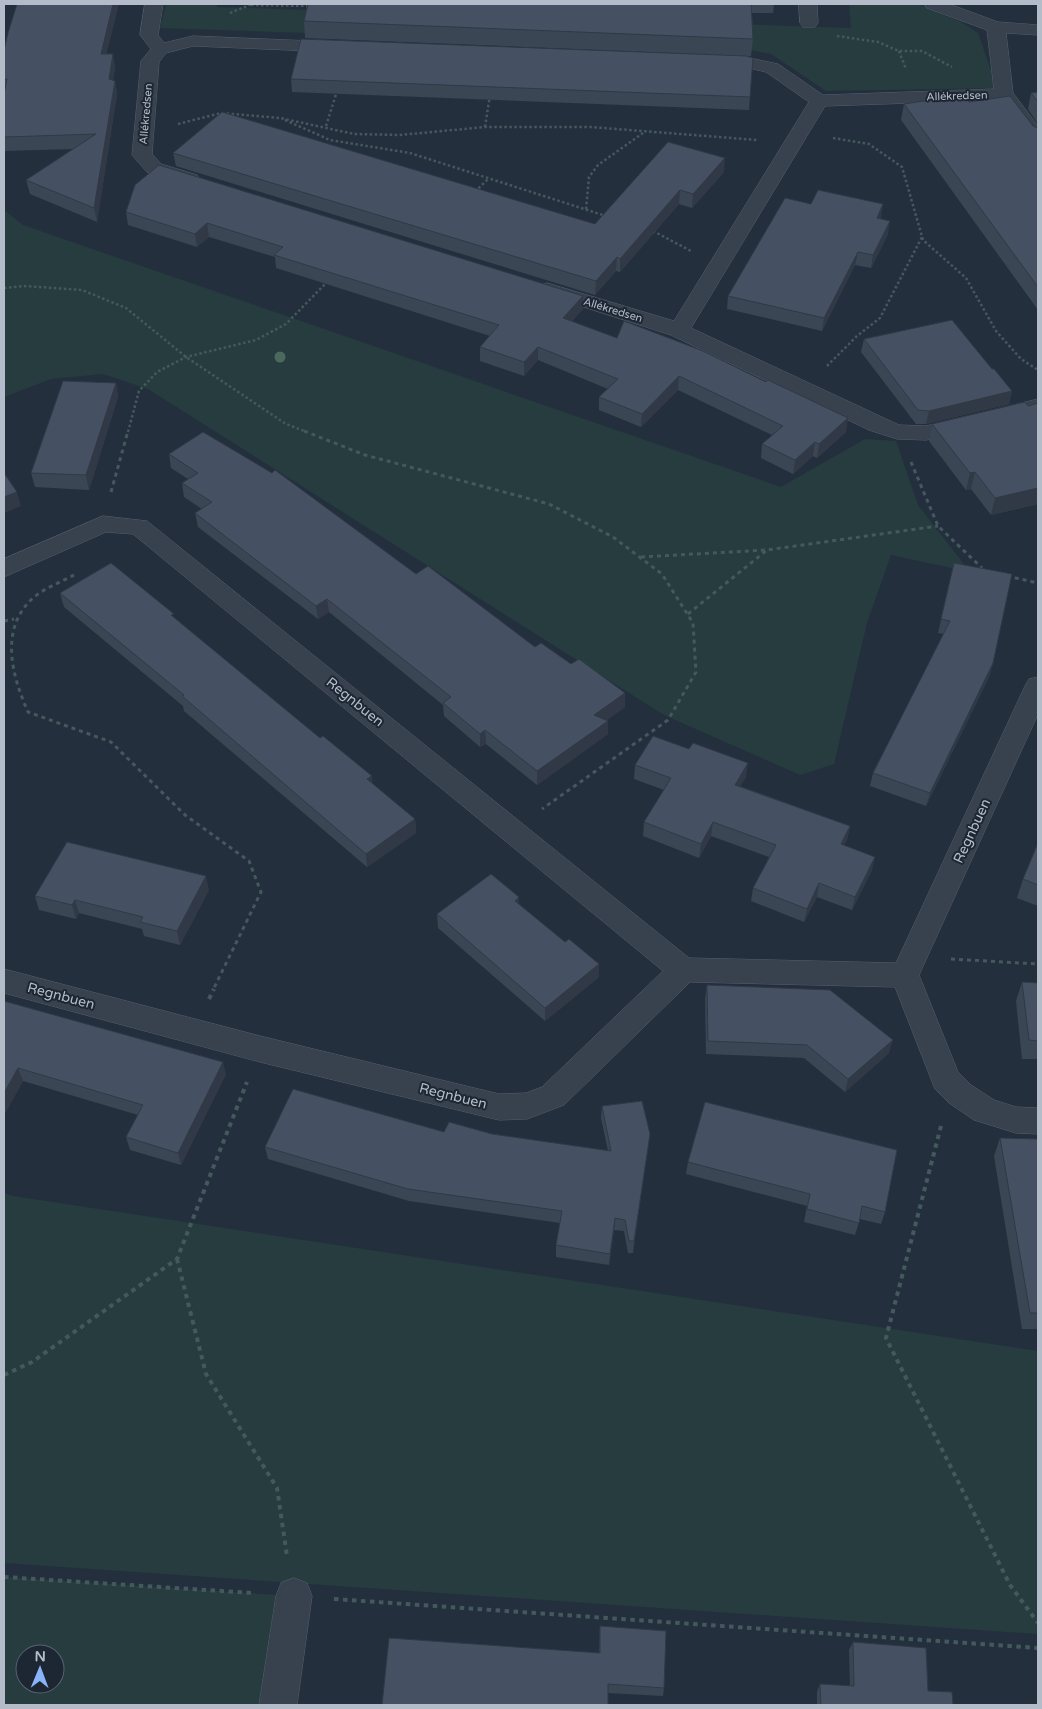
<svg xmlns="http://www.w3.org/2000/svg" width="1042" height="1709" font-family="'Varela Round',sans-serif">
<rect width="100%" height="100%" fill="#242f3e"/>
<g fill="#263c3f" fill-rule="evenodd">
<polygon points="166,4 217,4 217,7 851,28 849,4 918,4 961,22 978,33 997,88 826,91 771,54 740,48 160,28"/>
<polygon points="4,210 23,225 781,487 865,439 896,441 918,505 970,572 891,555 867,623 834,764 800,775 664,715 148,389 103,374 51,379 4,397"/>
<polygon points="4,1193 13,1196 1038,1351 1038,1634 4,1563"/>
<path d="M 4,1577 L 294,1596 L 278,1705 L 4,1705 ZM 25,1654 L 55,1654 L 55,1684 L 25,1684 Z"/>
</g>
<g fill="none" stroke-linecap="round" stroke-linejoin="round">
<g stroke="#565f6c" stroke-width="1">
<g id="minor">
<polygon points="145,4 163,4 158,35 164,43 193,36 336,42 342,43 345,47 342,51 336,52 193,46 166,53 159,62 152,154 161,164 197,175 200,179 197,183 190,185 147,172 132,155 141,61 151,49 140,35"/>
<polygon points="799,4 817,4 818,23 815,27 803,27 800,23"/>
<polygon points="924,4 949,4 998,22 1038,25 1038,35 1006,33 1013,93 1038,126 1038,144 1031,142 999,100 825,106 691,328 899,425 926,426 1038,399 1038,413 926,440 897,439 869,430 671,335 540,293 537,289 540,285 547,283 674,321 809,102 766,72 745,67 710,65 707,61 710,57 745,57 778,64 823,95 994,89 987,30 927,8"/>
<polygon points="103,516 147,521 689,958 896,963 1025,686 1029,679 1038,677 1038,714 919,975 958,1072 971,1085 994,1100 1016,1107 1038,1108 1038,1134 1016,1133 974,1120 949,1103 935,1089 895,987 690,982 564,1105 527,1119 499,1120 260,1062 4,993 4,969 260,1036 499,1094 526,1093 542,1087 663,971 133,534 106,532 4,577 4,559"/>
<polygon points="294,1578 307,1583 312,1596 297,1705 259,1705 276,1596 281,1583"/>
</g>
</g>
<g stroke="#44595c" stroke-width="2.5" stroke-dasharray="2.5 2.5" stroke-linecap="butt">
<polyline points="251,5 311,6"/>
<polyline points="230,13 252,4"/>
<polyline points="837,36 878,42 899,51 922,51 952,67"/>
<polyline points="899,51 906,69"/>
<polyline points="285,120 330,140 410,153 606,216"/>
<polyline points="178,124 221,113 280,118 354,134 400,135 485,127 591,127 757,140"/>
<polyline points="326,126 337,91"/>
<polyline points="485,127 490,95"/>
<polyline points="833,138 869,144 902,167 923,240 966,278 996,331 1021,359 1038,370"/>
<polyline points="475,192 489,178"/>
<polyline points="586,209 589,177 598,165 643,133"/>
<polyline points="653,231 691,251"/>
<polyline points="4,288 24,286 82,290 126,308 186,357 286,424 307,432"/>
<polyline points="827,366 857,336 880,318 922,237"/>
<polyline points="128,432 139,391 157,372 186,357 256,340 286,324 327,282"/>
</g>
<g stroke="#44595c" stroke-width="3" stroke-dasharray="4 4" stroke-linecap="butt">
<polyline points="304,431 365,455 549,504 613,537 662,574 693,623 696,672 668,720 542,809"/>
<polyline points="911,462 938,526 982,568"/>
<polyline points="111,492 128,431"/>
<polyline points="641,557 767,550 938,526"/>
<path d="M 74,575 C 59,583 39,590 28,603 C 0,634 13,678 28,712 L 111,742 L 185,815 L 249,861 L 261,892 L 213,990"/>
<polyline points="1007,576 1038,583"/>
<polyline points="688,614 767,550"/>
<polyline points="4,621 14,619"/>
<polyline points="951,959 1038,964"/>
</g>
<g stroke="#44595c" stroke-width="4" stroke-dasharray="4.5 4.5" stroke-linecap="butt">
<polyline points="209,999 214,989"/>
<polyline points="941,1126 886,1338 1010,1585 1038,1623"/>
<polyline points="177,1259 206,1374 277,1488 287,1556"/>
<polyline points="4,1375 32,1362 177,1259 247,1082"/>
<polyline points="4,1577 253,1593"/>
<polyline points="334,1599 1038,1648"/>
</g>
<use href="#minor" fill="#38414e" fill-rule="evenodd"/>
</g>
<circle fill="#4b6a5d" cx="280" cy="357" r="5.5"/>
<g fill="#3b4654">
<polygon points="308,4 774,4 773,13 752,13 753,39 751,56 747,56 750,97 749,110 292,92 291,79 697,54 305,38 304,21"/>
<polygon points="4,50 113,54 115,68 113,80 115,81 117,94 97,222 30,194 26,180 74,149 4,151"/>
<polygon points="1038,92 1038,124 1028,109 1031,93"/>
<polygon points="969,102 1033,126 1038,128 1038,310 901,120 904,104"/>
<polygon points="173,153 595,224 724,172 692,208 679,204 620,272 616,271 595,295 176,166"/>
<polygon points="135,185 583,296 583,309 572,321 846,432 817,458 813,456 793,474 761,458 762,444 772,435 678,390 641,427 599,410 599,397 608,389 538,360 524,376 480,361 480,347 490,336 276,268 275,257 209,237 197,247 128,225 126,212"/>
<polygon points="881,218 888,234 871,268 855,265 822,331 727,309 728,296"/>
<polygon points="864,339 992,369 1012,391 1009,404 926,424 916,424 861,352"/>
<polygon points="116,383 118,397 89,490 35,487 31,473"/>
<polygon points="1038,403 1038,504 991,515 971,489 966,490 929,441 932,424"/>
<polygon points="169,454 416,574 535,647 625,707 607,720 608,721 608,734 537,785 486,744 480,747 444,716 443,705 329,612 318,619 198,527 195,513 202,509 184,497 182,483 188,479 171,468"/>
<polygon points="954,563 993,663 989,677 926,806 870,786 873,773 944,634 938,633"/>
<polygon points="60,593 175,619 415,819 416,833 367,867 184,711 183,706 64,607"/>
<polygon points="635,765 746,777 740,786 850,826 847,840 844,845 872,870 852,910 817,897 804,922 751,901 753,888 769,857 711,836 699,858 643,836 644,822 664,790 634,779"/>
<polygon points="1038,843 1038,906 1017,898 1023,879"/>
<polygon points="209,890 180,945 144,936 142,929 79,913 76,919 39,910 35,896"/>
<polygon points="519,905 565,942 599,964 599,977 545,1021 438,928 437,914"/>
<polygon points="1022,982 1038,983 1038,1059 1022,1059 1016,1001"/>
<polygon points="707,985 889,1053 845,1092 804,1058 706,1054 705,999"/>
<polygon points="4,1001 226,1074 181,1165 130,1150 126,1137 138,1115 23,1081 4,1115"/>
<polygon points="602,1106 648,1146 633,1253 628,1253 624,1231 614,1230 609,1265 556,1257 556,1245 560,1223 409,1201 268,1159 265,1147 492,1134 608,1151 601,1118"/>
<polygon points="1000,1138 1038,1139 1038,1329 1022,1329 994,1156"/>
<polygon points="688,1162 885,1212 881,1224 860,1219 855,1235 804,1222 807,1206 686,1174"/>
<polygon points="600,1626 664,1688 663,1696 608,1693 599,1653"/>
<polygon points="853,1642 928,1691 953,1705 817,1705 817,1692 820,1684 850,1686 849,1650"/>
</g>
<g fill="#303945">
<polygon points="113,4 119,4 103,68 101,54"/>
<polygon points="113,54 115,68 111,93 109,79"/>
<polygon points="115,81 117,94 97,222 94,208"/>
<polygon points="725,158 724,172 692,208 693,194"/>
<polygon points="680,190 679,204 620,272 620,259"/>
<polygon points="883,204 881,218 874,231 877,218"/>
<polygon points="890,221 888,234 871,268 873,255"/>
<polygon points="207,223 209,237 197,247 195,234"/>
<polygon points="858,252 855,265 822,331 824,318"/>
<polygon points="617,257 616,271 595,295 596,281"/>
<polygon points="583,296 583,309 563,332 563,318"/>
<polygon points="538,347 538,360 524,376 524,362"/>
<polygon points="679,376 678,390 641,427 642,414"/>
<polygon points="116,383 118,397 89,490 86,475"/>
<polygon points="1012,391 1009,404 926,424 929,411"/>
<polygon points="848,418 846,432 817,458 819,444"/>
<polygon points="815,442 813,456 793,474 795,460"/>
<polygon points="975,472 971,489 966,490 970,473"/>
<polygon points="1038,488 1038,504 991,515 995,498"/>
<polygon points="17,492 21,506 4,513 4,497"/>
<polygon points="327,599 329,612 318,619 316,606"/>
<polygon points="993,663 989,677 926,806 930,793"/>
<polygon points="625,693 625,707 594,729 594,715"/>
<polygon points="608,721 608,734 537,785 537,771"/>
<polygon points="485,730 486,744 480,747 480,734"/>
<polygon points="748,763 746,777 733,798 735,785"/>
<polygon points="372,776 373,790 367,779"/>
<polygon points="415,819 416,833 367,867 366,854"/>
<polygon points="713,822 711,836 699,858 701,844"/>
<polygon points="850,826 847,840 838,857 841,844"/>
<polygon points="875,857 872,870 852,910 855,897"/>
<polygon points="206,876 209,890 180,945 177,931"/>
<polygon points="819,883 817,897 804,922 807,909"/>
<polygon points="519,897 519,911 515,901"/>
<polygon points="75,900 79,913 76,919 72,905"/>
<polygon points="599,964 599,977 545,1021 545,1008"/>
<polygon points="893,1040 889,1053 845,1092 848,1079"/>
<polygon points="223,1062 226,1074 181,1165 178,1153"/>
<polygon points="18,1068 23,1081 4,1115 4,1093"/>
<polygon points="650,1134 648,1146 633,1253 634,1241"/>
<polygon points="615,1218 614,1230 609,1265 610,1254"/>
</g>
<g fill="#455162" stroke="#303945">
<polygon points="17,4 113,4 101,54 113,54 109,79 115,81 94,208 26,180 96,134 4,137 4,94 7,79 4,79 4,50 8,33"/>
<polygon points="308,4 751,4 753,39 304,21"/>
<polygon points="301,39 746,56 753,58 750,97 291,79"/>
<polygon points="1038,92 1038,102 1031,93"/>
<polygon points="964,95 969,102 1010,96 1033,126 1038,128 1038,287 904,104"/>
<polygon points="222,112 595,224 668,142 725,158 693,194 680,190 620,259 617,257 596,281 173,153"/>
<polygon points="159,165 583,296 563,318 617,338 624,321 703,351 766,382 768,380 848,418 819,444 815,442 795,460 762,444 783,426 679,376 642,414 599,397 618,379 538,347 524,362 480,347 499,325 274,255 283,247 207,223 195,234 126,212 135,185"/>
<polygon points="818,190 883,204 877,218 890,221 873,255 858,252 824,318 728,296 785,198 811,204"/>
<polygon points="952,320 992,369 994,369 1012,391 929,411 918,410 864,339"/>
<polygon points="63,381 116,383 86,475 31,473"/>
<polygon points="1025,402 1028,406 1038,403 1038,488 995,498 975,472 970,473 932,424"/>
<polygon points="203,432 272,473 275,470 416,574 428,566 535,647 541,643 571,664 579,659 625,693 594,715 608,721 537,771 485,730 480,734 443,703 451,697 327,599 316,606 195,513 212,502 182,483 198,473 169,454"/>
<polygon points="4,473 17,492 4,497"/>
<polygon points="111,563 174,614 171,615 320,738 323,736 372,776 367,779 415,819 366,854 182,696 184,695 60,593"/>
<polygon points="954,563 1012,574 993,663 930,793 873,773 950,621 941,619"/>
<polygon points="653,736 689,749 693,743 748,763 735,785 850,826 841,844 875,857 855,897 819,883 807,909 753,888 776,845 713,822 701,844 644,822 671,778 635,765"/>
<polygon points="67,842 206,876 177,931 140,922 143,917 75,900 72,905 35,896"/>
<polygon points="1038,843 1038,885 1023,879"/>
<polygon points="491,874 519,897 515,901 565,942 569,939 599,964 545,1008 437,914"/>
<polygon points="1022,982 1038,983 1038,1041 1029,1040"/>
<polygon points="707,985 830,990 893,1040 848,1079 807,1045 708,1041"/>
<polygon points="4,1001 223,1062 178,1153 126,1137 143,1105 18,1068 4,1093"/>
<polygon points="293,1089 444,1132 449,1122 492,1134 611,1151 602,1106 642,1101 650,1134 634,1241 629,1241 625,1220 615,1218 610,1254 556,1245 562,1211 408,1189 265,1147"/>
<polygon points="705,1102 897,1150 885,1212 862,1206 859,1223 807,1209 810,1194 688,1162"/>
<polygon points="1000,1138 1038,1139 1038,1313 1030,1313"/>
<polygon points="600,1626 666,1631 664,1688 608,1684 608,1705 382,1705 389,1638 600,1653"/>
<polygon points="853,1642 926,1648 928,1691 952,1692 953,1705 821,1705 820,1684 854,1686"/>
</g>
<g text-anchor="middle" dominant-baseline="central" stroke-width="4" stroke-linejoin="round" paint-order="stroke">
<g font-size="11" fill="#b4bcc9" stroke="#1d2633">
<text transform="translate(957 96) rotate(-2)">Allékredsen</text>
<text transform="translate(146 114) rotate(-85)">Allékredsen</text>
<text transform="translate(613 310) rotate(17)">Allékredsen</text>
</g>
<g font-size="14" fill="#b4bcc9" stroke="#1d2633">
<text transform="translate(355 702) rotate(39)">Regnbuen</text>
<text transform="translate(972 831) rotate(-65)">Regnbuen</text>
<text transform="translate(61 996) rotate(15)">Regnbuen</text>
<text transform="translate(453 1096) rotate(14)">Regnbuen</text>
</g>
</g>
<rect width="1042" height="1709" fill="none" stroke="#b4bcc9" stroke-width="10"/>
<g transform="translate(40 1669) rotate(1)"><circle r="24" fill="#1d2633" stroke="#59626f"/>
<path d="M0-4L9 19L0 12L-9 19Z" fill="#8ab4f8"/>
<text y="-8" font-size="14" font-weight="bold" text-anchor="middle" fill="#b4bcc9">N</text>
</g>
</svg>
